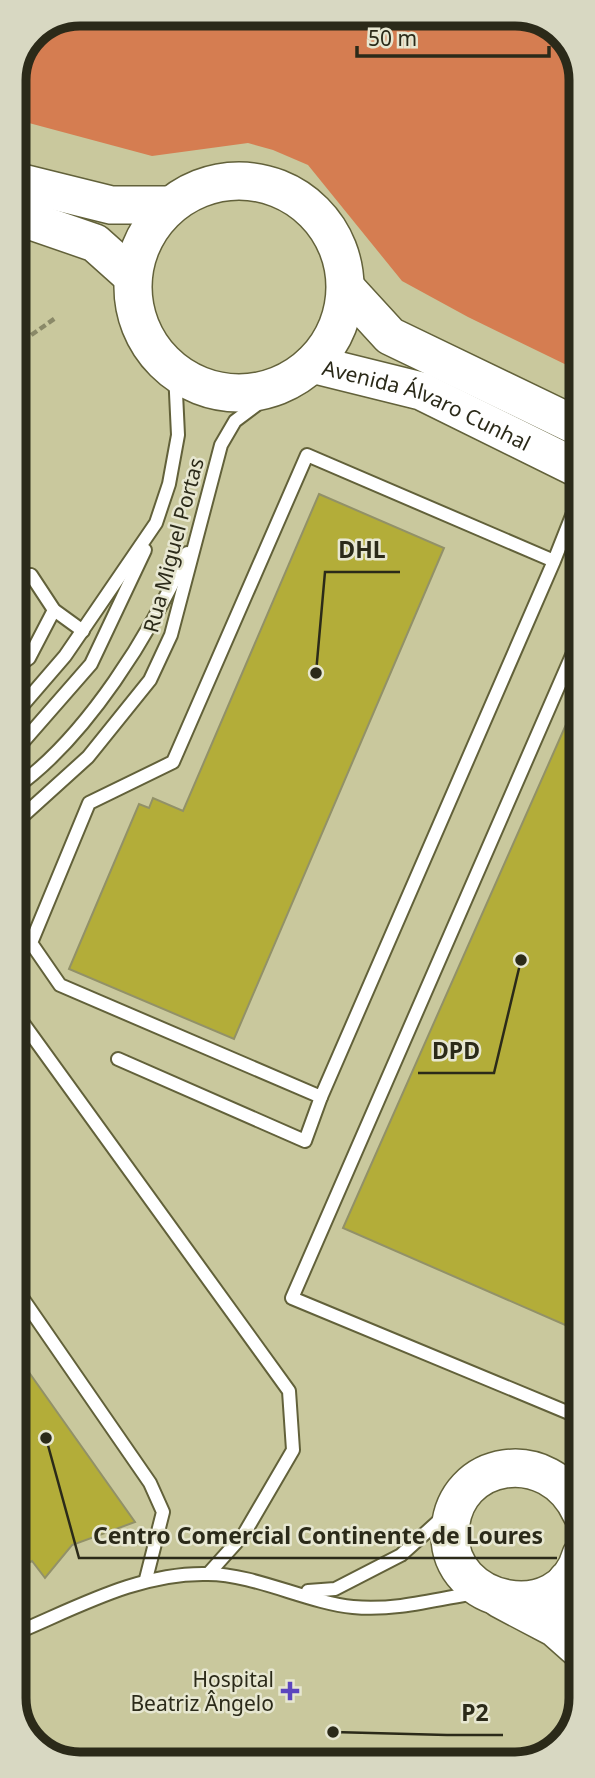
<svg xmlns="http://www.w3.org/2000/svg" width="595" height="1778" font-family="'Noto Sans',sans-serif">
<rect width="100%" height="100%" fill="#c9c89d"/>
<polygon fill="#d57d51" points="81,14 523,15 559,31 579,64 579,371 468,317 402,281 308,165 273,150 248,143 152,156 14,119 14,77 34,33"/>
<g fill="#b3ad39" stroke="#929168" stroke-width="2">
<polygon points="319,494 444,548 234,1039 69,969 139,804 149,808 153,798 183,811"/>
<polygon points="580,693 581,1329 579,1331 343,1228"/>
<polygon points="16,1354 135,1522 72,1545 45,1578 32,1561 16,1569"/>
</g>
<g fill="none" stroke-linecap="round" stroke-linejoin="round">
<g stroke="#62613a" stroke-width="16">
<g id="service">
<polyline points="554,561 307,455 173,762 89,803 31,943 60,985 321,1097 554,561 579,498"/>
<polyline points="31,575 54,610 83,631"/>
<polyline points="580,637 292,1298 574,1415 581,1401"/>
<polyline points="15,668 29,658 54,610"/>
<polyline points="15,714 65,656 156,523 169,484 178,435 175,372"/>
<polyline points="15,751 91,664 145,550"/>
<path d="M 15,788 C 87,737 151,633 187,553"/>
<polyline points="15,823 88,757 150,680 171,635 221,445 235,421 291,379"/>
<polyline points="15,1012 289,1391 293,1450 244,1534 209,1573"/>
<polyline points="118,1059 305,1141 321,1097"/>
<polyline points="16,1289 150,1483 163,1512 146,1579"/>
<polyline points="308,1591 335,1589 401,1555 442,1518"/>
<path d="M 16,1633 C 78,1607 140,1572 208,1574 C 254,1574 309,1603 353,1607 C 394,1611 434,1600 474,1593"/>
<polyline points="65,1760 116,1759 131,1764"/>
</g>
</g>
<g stroke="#62613a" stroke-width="40">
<g id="secondary">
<polyline points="14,181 111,205 170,205"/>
<circle cx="239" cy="287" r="106"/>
<polyline points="14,215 95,243 133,277"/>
<polyline points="346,288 390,336 579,427"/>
<path id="s1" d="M 312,364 L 421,391 L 579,469"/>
<path d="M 581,1513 C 550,1444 453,1458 450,1532 C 447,1606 561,1628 581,1555"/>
<polyline points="567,1580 581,1617"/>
<polyline points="500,1599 555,1628 581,1651"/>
</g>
</g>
<polyline stroke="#8a8968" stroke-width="4.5" stroke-dasharray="7 3.5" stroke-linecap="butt" points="14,347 57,317"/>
<use href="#service" stroke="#fff" stroke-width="12"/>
<use href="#secondary" stroke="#fff" stroke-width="37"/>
</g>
<path fill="#5c45be" stroke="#e7e7d1" stroke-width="2.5" d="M286.5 1680.5h7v7h7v7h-7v7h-7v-7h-7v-7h7z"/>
<g text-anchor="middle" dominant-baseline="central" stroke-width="5" stroke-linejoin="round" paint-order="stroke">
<g font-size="21" fill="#2b2a19" stroke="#e7e7d1">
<text stroke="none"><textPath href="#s1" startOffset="122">Avenida Álvaro Cunhal</textPath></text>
<text transform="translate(173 545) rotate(-75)">Rua Miguel Portas</text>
</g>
<g font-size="21" fill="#2b2a19" stroke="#e7e7d1" text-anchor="end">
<text x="274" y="1679">Hospital<tspan x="274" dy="24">Beatriz Ângelo</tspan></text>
</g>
</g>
<path d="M0 0H595V1778H0ZM80 26H515A54 54 0 0 1 569 80V1698A54 54 0 0 1 515 1752H80A54 54 0 0 1 26 1698V80A54 54 0 0 1 80 26Z" fill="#d8d8c2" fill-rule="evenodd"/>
<path fill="none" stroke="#2b2a19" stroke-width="9" d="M80 26H515A54 54 0 0 1 569 80V1698A54 54 0 0 1 515 1752H80A54 54 0 0 1 26 1698V80A54 54 0 0 1 80 26Z"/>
<path fill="none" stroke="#2b2a19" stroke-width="2.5" d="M316 673L325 572H400M521 960L494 1073H418M46 1438L79 1558H557M333 1732L447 1735H503"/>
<g fill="#2b2a19" stroke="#e7e7d1" stroke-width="2.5">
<circle cx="316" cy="673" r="7"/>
<circle cx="521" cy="960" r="7"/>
<circle cx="46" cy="1438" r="7"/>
<circle cx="333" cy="1732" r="7"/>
</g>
<g font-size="23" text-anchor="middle" font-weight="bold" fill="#2b2a19" stroke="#e7e7d1" stroke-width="5" stroke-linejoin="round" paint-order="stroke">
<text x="362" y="558">DHL</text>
<text x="456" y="1059">DPD</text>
<text x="318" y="1544">Centro Comercial Continente de Loures</text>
<text x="475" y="1721">P2</text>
</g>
<path d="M357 46v10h192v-10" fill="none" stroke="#2b2a19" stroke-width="3.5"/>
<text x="368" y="46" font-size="21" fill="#2b2a19" stroke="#e7e7d1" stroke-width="5" paint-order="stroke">50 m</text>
</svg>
